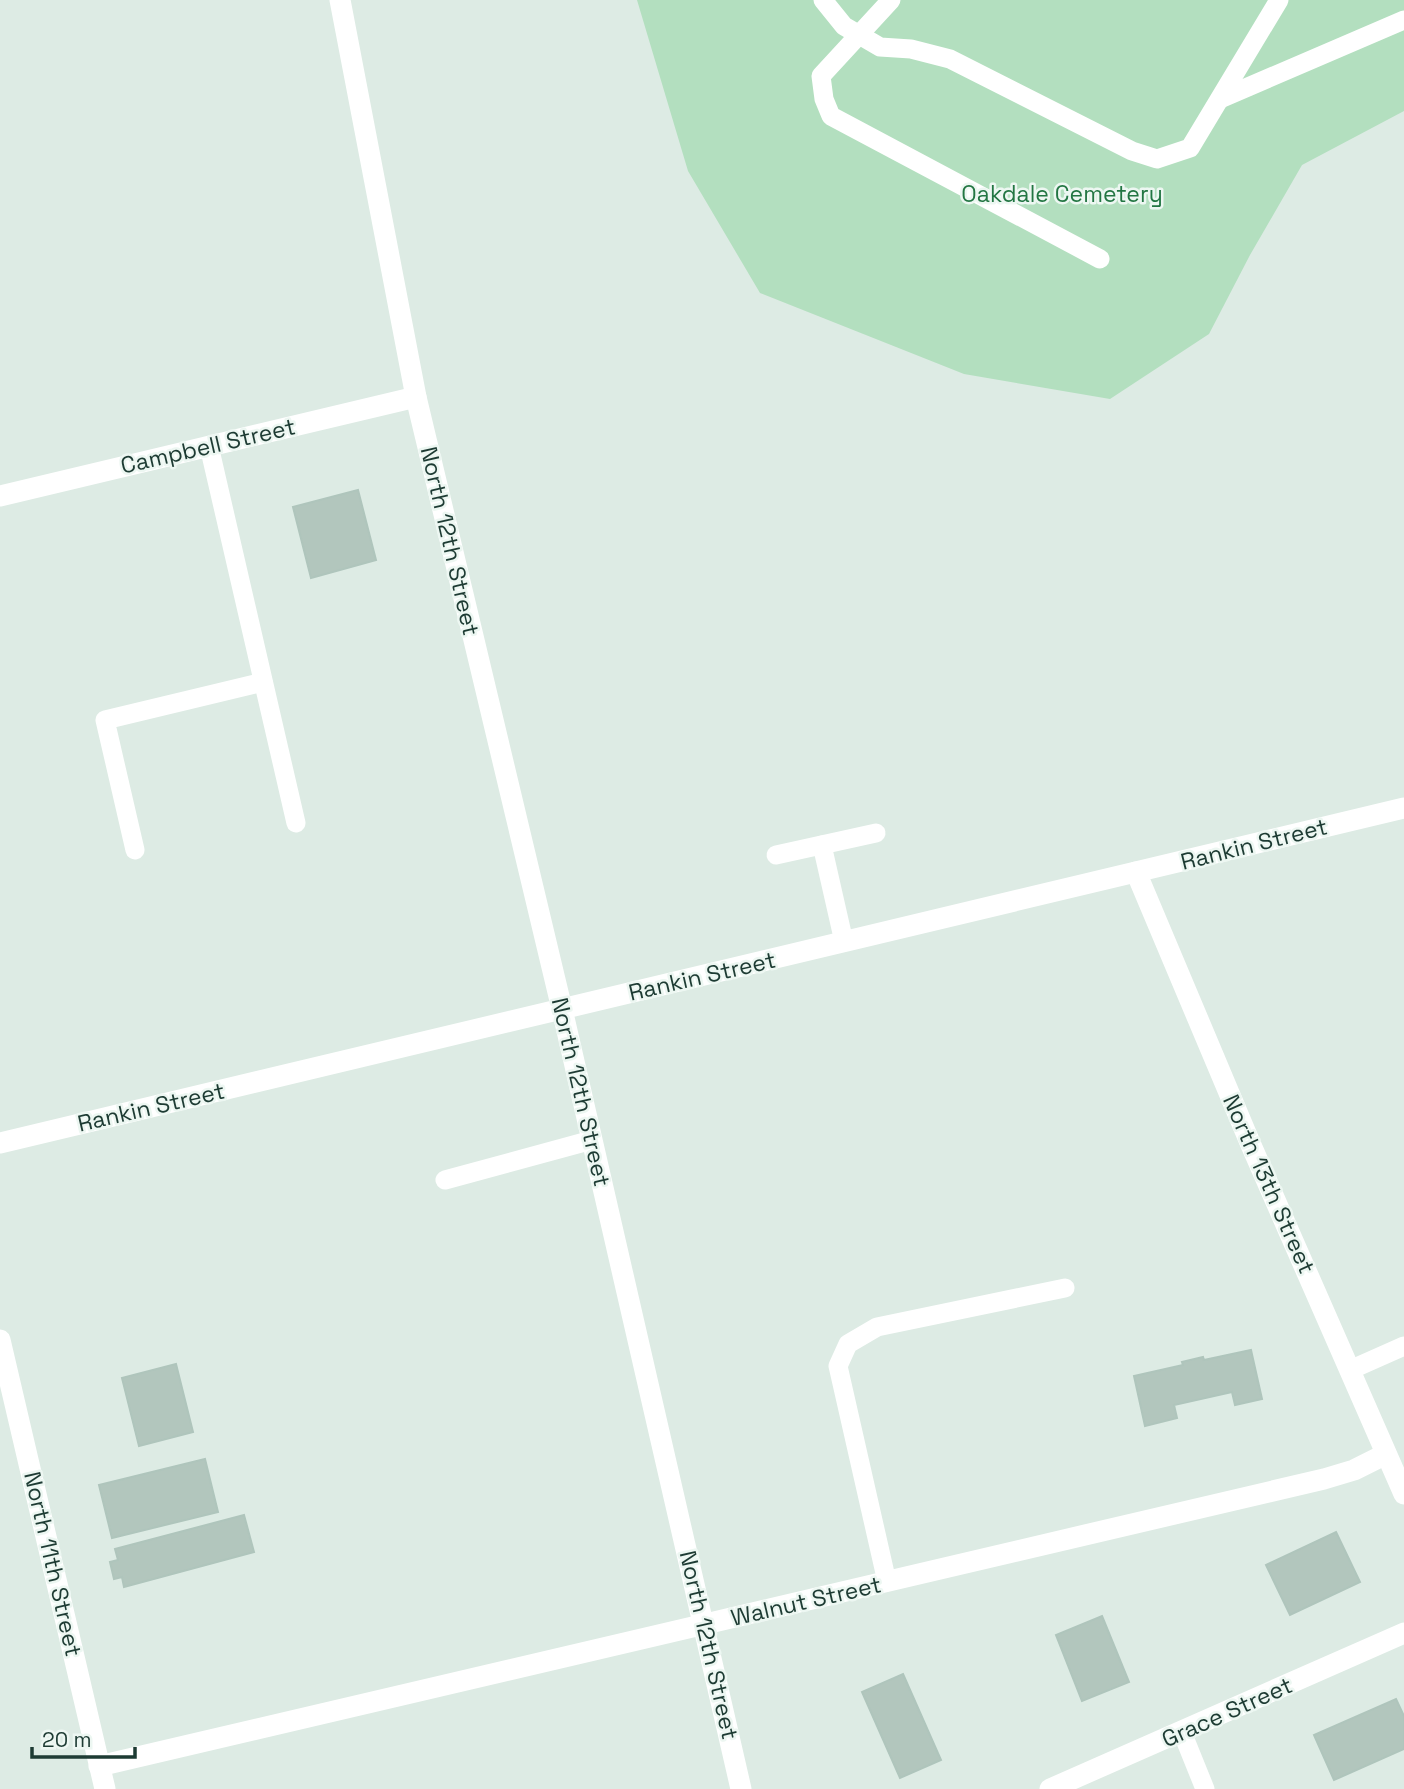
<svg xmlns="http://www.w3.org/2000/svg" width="1404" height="1789" font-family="'Space Grotesk',sans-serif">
<rect width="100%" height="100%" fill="#ddebe4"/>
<polygon fill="#b3dfbf" points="637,0 1404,0 1404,111 1302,165 1250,255 1209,334 1110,399 964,374 760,293 688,171"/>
<g fill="#b2c6bd" stroke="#afc5bc" stroke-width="2">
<polygon points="358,490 376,560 311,578 293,507"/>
<polygon points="1251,1350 1262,1399 1235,1405 1232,1392 1174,1405 1177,1418 1145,1426 1134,1376 1183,1365 1182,1362 1203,1357 1204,1360"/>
<polygon points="176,1364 193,1432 139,1446 122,1378"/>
<polygon points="205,1459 218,1512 112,1538 99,1485"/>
<polygon points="244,1515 254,1552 124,1587 122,1577 114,1579 110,1562 118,1560 115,1549"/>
<polygon points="1336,1532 1360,1582 1290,1615 1266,1565"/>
<polygon points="1102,1616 1129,1682 1082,1701 1056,1635"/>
<polygon points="903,1674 941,1760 900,1778 862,1692"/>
<polygon points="1396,1699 1404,1716 1404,1749 1334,1780 1314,1735"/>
</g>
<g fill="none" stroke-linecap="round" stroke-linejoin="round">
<g stroke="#fff" stroke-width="19">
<polyline points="823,0 844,26 880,47 911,49 950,59 1132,151 1157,159 1190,148 1279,0"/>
<polyline points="891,0 821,76 824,99 831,116 1100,259"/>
<polyline points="1220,99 1404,20"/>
<polyline points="209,446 296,823"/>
<polyline points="822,845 844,942"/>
<polyline points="135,850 105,720 263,682"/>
<polyline points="776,855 876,833"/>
<polyline points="445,1180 592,1140"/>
<polyline points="1350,1370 1404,1346"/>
<polyline points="887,1582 838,1366 848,1344 877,1327 1065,1288"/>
<polyline points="1182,1732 1205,1789"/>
</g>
<g stroke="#fff" stroke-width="21">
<polyline points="340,0 416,397 562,1009 741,1789"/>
<polyline points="0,496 416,397"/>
<polyline points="1136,872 1251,1145 1404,1494"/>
<polyline points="0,1340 105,1789"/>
<polyline points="99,1766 1324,1479 1354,1470 1386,1454"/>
</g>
<g stroke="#fff" stroke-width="21">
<polyline points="0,1143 1404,808"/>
<polyline points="1050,1789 1404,1633"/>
</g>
</g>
<g text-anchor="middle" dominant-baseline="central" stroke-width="5" stroke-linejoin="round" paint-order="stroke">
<g font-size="23" fill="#237643" stroke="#edf7f2">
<text x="1062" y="194">Oakdale Cemetery</text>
</g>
<g font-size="23" fill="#1d3b33" stroke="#edf7f2">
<text transform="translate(208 446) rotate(-13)">Campbell Street</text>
<text transform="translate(450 541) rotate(77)">North 12th Street</text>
<text transform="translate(1254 844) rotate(-14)">Rankin Street</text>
<text transform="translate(702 976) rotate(-13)">Rankin Street</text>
<text transform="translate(581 1092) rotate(77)">North 12th Street</text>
<text transform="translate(151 1107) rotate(-13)">Rankin Street</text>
<text transform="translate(1269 1184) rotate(66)">North 13th Street</text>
<text transform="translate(53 1564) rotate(77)">North 11th Street</text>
<text transform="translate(806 1601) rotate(-13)">Walnut Street</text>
<text transform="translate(709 1645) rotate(77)">North 12th Street</text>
<text transform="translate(1227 1712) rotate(-24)">Grace Street</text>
</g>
</g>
<path d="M32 1747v10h103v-10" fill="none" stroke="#1d3b33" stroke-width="3.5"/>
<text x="42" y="1747" font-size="21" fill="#1d3b33" stroke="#edf7f2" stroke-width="5" paint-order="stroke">20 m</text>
</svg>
